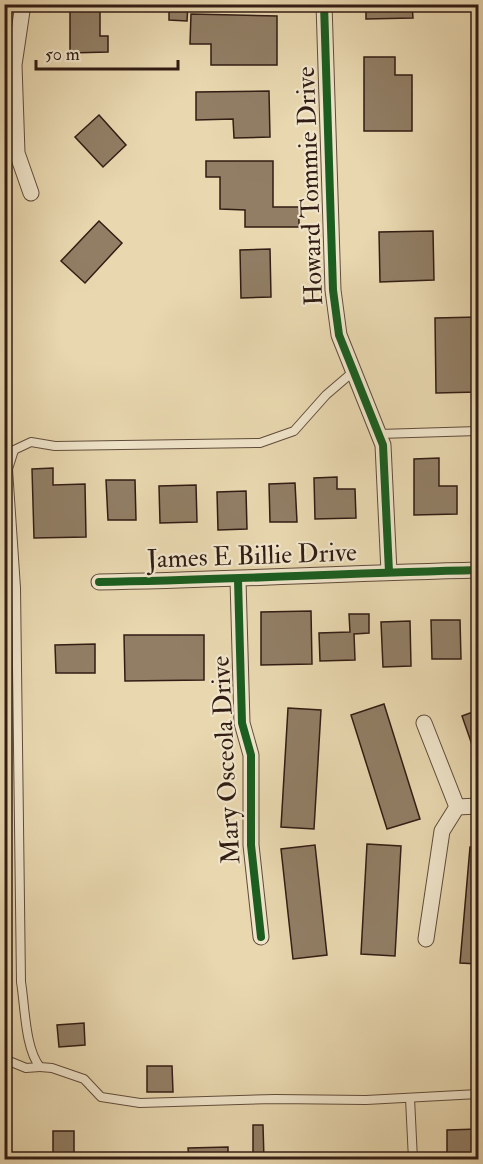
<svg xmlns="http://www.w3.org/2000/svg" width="483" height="1164" font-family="'IM FELL Double Pica',serif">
<rect width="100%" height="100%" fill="#e8d7af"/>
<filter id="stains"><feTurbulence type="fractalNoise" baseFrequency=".00333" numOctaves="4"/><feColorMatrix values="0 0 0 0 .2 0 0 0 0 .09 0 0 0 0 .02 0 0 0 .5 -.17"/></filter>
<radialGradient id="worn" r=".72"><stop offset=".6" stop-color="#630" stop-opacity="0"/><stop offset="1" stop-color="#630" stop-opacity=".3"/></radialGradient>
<g fill="#917e65" stroke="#321d14" stroke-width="1.5">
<polygon points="70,4 100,4 100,36 108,36 108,52 70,53"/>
<polygon points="169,4 188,4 187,21 169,20"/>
<polygon points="366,4 412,4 413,18 366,19"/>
<polygon points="191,14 277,16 277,65 211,65 211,44 190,44"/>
<polygon points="364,57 395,57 395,75 412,75 412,131 364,131"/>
<polygon points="269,91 270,137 234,138 233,119 196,120 196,92"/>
<polygon points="99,115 126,145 103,167 75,137"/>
<polygon points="206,161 273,161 273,207 299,207 299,227 245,227 245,210 220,209 220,177 206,177"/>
<polygon points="99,221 122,243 85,283 61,261"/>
<polygon points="433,231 434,280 380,282 379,232"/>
<polygon points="270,249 271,297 241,298 240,250"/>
<polygon points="478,317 478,392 436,393 435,318"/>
<polygon points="439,458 439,486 457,486 457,514 414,515 414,459"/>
<polygon points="476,466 478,466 478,520 477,520"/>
<polygon points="53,468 53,485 85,484 86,537 34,538 32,469"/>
<polygon points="337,477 337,489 355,489 356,518 315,519 314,478"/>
<polygon points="106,480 135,480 136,520 108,520"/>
<polygon points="295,483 297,522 270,522 269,484"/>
<polygon points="196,485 197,522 160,523 159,486"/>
<polygon points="246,491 247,529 218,530 217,492"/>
<polygon points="311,611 312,664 261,665 261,612"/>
<polygon points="349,614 369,614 369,633 354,634 355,660 320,661 319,633 350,632"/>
<polygon points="431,620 460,620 461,659 432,659"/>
<polygon points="410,621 411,666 383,667 381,622"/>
<polygon points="124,635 204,635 204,680 125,681"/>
<polygon points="95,644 95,673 56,673 55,645"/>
<polygon points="384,704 420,819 387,829 351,715"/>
<polygon points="288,708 321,710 314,829 281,827"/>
<polygon points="478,710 478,762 462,716"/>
<polygon points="367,844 401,846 395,956 361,954"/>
<polygon points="315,845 327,955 293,959 281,849"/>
<polygon points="470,847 478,848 478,964 460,963"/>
<polygon points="84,1023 85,1045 59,1047 57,1025"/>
<polygon points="147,1066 172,1066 173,1092 147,1092"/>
<polygon points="253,1125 263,1125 264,1160 253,1160"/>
<polygon points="478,1129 478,1160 447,1160 447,1130"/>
<rect x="53" y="1131" width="21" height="29"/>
<polygon points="228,1147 228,1160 189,1160 188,1148"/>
</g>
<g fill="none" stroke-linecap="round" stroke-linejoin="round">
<g stroke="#604c3b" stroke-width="10">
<g id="service">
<path d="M 354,371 L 326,395 L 294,431 L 260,443 L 55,446 L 31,442 L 14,450 L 8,469 L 16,588 L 21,982 C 25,1006 25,1049 40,1067 L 52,1068 L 84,1079 L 101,1097 L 140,1103 L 275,1099 L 366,1100 L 478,1094"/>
<polyline points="379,434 478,431"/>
<polyline points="4,1059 26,1068 40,1067"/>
<polyline points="410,1098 413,1160"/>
</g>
</g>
<g stroke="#604c3b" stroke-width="17">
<g id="minor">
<polyline points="23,4 14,65 17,153 31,193"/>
<polyline points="324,4 333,290 339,335 383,445 389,572"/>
<polyline points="238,580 242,723 251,755 251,845 261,937"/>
<path d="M 99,582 C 226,580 352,573 478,570"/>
<polyline points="424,723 457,807 442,831 426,939"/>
<polyline points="457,807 478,806"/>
</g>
</g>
<use href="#service" stroke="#f0e5cb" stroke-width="8"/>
<use href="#minor" stroke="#f0e5cb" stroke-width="15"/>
<g stroke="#f0e5cb" stroke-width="11">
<g id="cycleway">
<polyline points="324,4 333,290 339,335 383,445 389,572"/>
<polyline points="238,580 242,723 251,755 251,845 261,937"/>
<path d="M 99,582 C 226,580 352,573 478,570"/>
</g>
</g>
<use href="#cycleway" stroke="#1b5e20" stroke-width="8"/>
</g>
<g text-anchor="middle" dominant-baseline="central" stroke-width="4.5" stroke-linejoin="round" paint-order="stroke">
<g font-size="26" fill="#321d14" stroke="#f0e5cb">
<text transform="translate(310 186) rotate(-92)">Howard Tommie Drive</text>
<text transform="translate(252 556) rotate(-2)">James E Billie Drive</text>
<text transform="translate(226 760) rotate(-93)">Mary Osceola Drive</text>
</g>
</g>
<rect width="483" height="1164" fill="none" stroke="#e8d7af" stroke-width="24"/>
<rect x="6" y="6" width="471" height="1152" fill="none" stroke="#321d14" stroke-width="3"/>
<rect x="12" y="12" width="459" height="1140" fill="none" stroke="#321d14" stroke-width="1.5"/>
<path d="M36 60v9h142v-9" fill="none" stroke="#321d14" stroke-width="3"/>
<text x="45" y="60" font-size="18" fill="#321d14" stroke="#f0e5cb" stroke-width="4.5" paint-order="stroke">50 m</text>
<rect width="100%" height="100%" filter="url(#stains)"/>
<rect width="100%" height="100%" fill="url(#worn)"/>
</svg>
